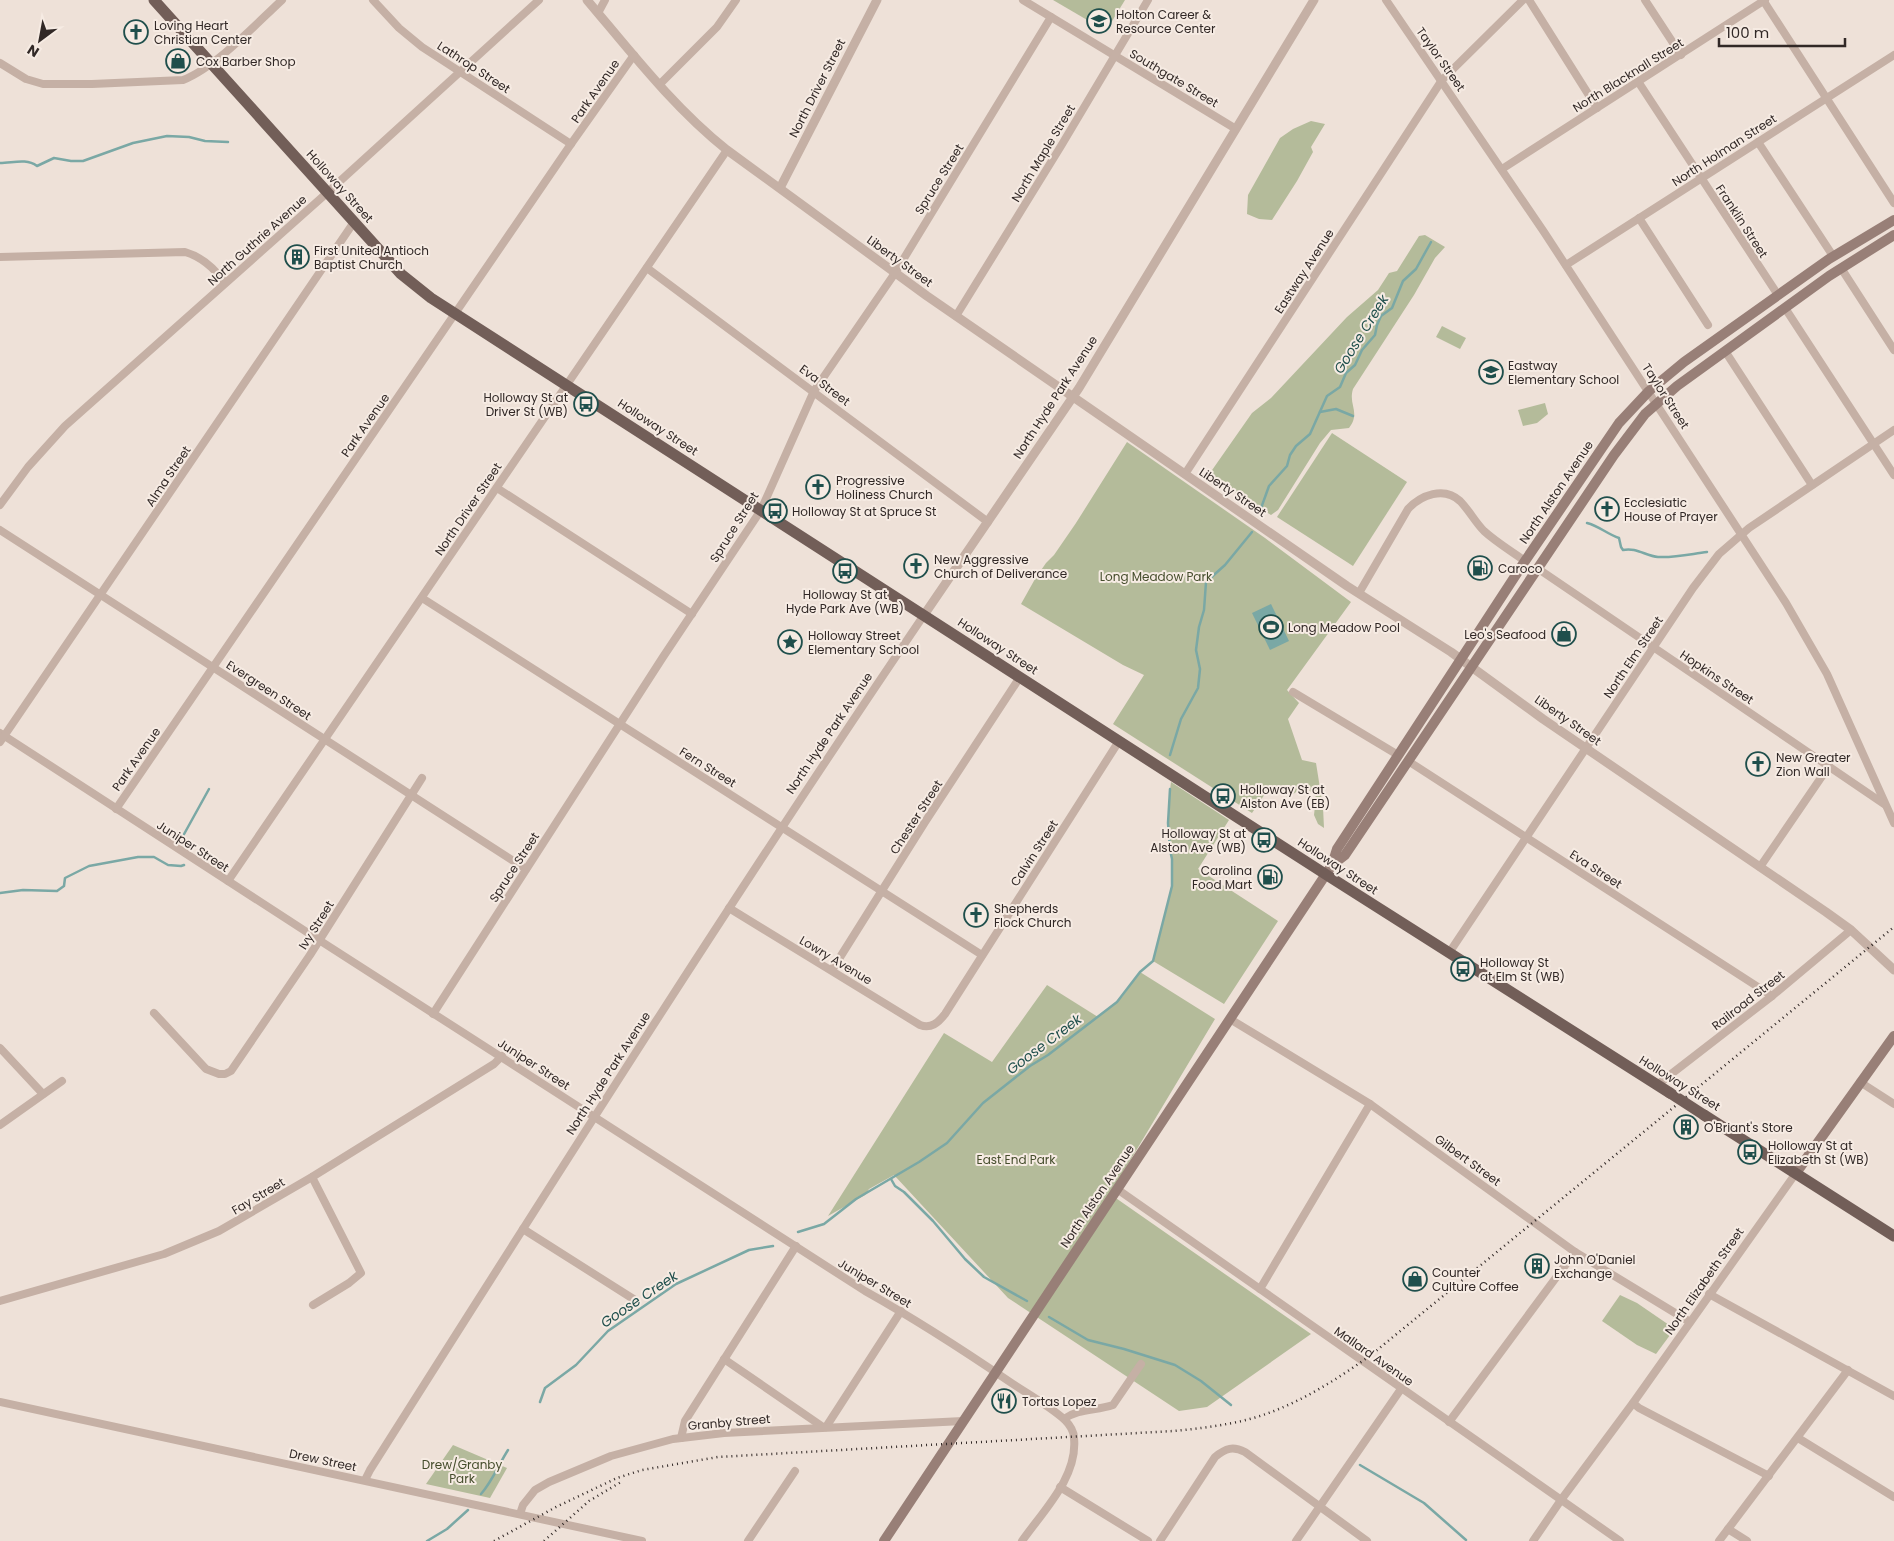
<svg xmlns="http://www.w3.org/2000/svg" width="1894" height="1541" font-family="Poppins,sans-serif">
<rect width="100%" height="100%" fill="#eee1d8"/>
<g fill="#b4bb9a">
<polygon points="1053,0 1125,0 1106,31"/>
<polygon points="1311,121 1325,124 1311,147 1313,152 1297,181 1272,220 1259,219 1247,214 1248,195 1280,138 1293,129"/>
<path d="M 1425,235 L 1445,247 L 1435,258 L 1414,295 L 1353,389 C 1348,405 1361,412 1349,428 L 1331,430 L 1320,443 L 1278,510 L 1271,515 L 1217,481 L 1210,473 L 1252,413 L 1271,398 L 1347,317 L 1378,290 L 1389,273 L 1397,271 L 1419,236 Z"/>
<polygon points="1442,326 1466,338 1460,349 1436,337"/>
<polygon points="1545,403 1548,414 1537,423 1523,426 1518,410"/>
<polygon points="1332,433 1407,482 1353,566 1277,517"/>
<polygon points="1127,442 1265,538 1351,602 1287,690 1299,703 1288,719 1302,760 1316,763 1323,807 1324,828 1318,824 1314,815 1316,797 1308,789 1296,792 1288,798 1283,791 1271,785 1252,813 1113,724 1144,675 1123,665 1021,604 1035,579 1046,563 1054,555 1076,523"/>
<polygon points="1171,782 1229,820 1198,869 1278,921 1224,1004 1153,961 1172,886 1172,859 1169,848 1168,807"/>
<polygon points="1140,972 1215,1019 1110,1194 1311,1334 1207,1407 1179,1411 1008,1298 894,1175 869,1189 865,1195 828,1216 944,1033 992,1062 1047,985 1098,1017 1122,997"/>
<polygon points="1620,1295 1637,1303 1672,1327 1673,1331 1656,1354 1637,1345 1602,1321"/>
<polygon points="453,1445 507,1468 490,1498 426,1484"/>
</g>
<polygon fill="#7aa8a5" points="1271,604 1289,641 1270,650 1252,613"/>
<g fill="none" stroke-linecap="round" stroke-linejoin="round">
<g stroke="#7aa8a5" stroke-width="2.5">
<path d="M 0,163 C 13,163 26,158 37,166 L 54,158 L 71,161 L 83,161 L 133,143 L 167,136 L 189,137 L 205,141 L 228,142"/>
<polyline points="1320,412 1336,409 1353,416"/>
<polyline points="1260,511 1269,486 1287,466 1290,455 1296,446 1310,434 1327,396 1340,387 1346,373 1355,365 1362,350 1375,335 1377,325 1381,316 1392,308 1403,281 1416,269 1431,242"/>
<path d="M 1587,523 C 1599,526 1607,534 1619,538 L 1621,547 L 1623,550 C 1636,547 1646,556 1658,557 C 1675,558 1691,554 1707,552"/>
<polyline points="1170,755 1181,719 1198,688 1200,669 1196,650 1199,627 1204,610 1206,582 1225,565 1252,532"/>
<polyline points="183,836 209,789"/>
<polyline points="0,893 23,890 57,891 64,886 65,878 89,866 138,857 154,857 168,865 181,866 184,865"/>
<polyline points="891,1179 895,1186 904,1192 933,1221 965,1259 984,1277 1027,1301"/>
<polyline points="798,1232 824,1224 856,1199 919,1162 947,1143 983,1103 1030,1066 1048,1055 1117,1002 1140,972 1153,961 1172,886 1172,859 1170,850 1168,823 1170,789"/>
<polyline points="1049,1317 1088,1340 1124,1349 1175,1365 1201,1381 1231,1405"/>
<polyline points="540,1402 545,1388 576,1365 608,1331 676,1284 749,1250 773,1246"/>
<polyline points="1360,1465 1424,1503 1466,1540"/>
<path d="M 481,1494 C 492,1482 499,1464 508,1450"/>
<polyline points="427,1541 447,1529 468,1510"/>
</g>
<g stroke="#c5b0a5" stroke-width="8">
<polyline points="373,0 399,28 422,47 571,144"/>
<polyline points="1023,0 1236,129"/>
<polyline points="1386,0 1544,232 1786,603 1827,674 1894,823"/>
<polyline points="1529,0 1597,108"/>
<polyline points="1645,0 1681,55"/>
<polyline points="1763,0 1894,203"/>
<polyline points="598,13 605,0"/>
<path d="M 0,63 L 26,79 L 43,84 L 92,84 L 183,80 C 216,67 255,25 282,0"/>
<polyline points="1639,83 1778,295"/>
<polyline points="660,84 717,27 736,0"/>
<polyline points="1758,142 1833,256"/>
<polyline points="1502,169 1765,0"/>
<polyline points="1639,218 1708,325"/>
<path d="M 0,257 L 185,252 C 202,257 215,269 225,283"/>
<polyline points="1566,265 1894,55"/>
<polyline points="647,268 988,522"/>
<polyline points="1841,268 1894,350"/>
<polyline points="1785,308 1894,475"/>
<polyline points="956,316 1061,146 1148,0"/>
<polyline points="1725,351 1812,485"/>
<polyline points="1185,474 1442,80 1523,0"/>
<polyline points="497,488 692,614"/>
<polyline points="0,505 28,467 65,426 328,192 539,0"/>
<polyline points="0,530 526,869"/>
<polyline points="1537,568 1884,804"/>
<path d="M 1359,593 L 1408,509 C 1421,495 1444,486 1460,501 C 1469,510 1475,522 1484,531 C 1496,542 1511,551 1525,561"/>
<polyline points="422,598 982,955"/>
<polyline points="1293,692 1398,755"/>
<path d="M 0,733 L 319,940 L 865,1291 C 915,1319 963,1350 1010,1382 C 1028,1394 1048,1405 1064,1419 C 1069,1424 1074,1430 1074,1438 C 1078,1477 1043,1511 1022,1541"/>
<polyline points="0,742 354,222"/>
<polyline points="1408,761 1772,996"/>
<polyline points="116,809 571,144 634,55"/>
<polyline points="1760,867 1829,766"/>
<polyline points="228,881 727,150"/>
<path d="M 729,908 L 920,1025 C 931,1029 938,1023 945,1014 L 1119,741"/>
<polyline points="1449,953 1693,588 1719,554 1749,528 1894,430"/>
<polyline points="832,970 925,822 1020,677"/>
<polyline points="154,1013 206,1069 219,1074 225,1074 231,1071 310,955 422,778"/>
<polyline points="433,1014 663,657 761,510 814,391 895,273 1051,17"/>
<polyline points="1230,1019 1370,1104 1575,1252 1690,1322"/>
<polyline points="0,1048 43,1094"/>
<polyline points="1860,1082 1894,1104"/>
<polyline points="1657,1085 1772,996 1851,930"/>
<polyline points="0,1125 62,1081"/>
<polyline points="312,1177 361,1273 349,1283 313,1305"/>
<polyline points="1117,1189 1620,1541"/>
<polyline points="523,1229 635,1300"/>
<polyline points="1260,1289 1370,1104"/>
<polyline points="1709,1294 1894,1396"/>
<polyline points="0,1301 164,1254 219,1231 312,1177 494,1064 502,1056"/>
<polyline points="724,1359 823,1427"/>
<polyline points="0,1402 642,1541"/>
<polyline points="1633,1403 1639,1408 1769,1476"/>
<path d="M 1064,1419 C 1079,1408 1096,1411 1113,1405 L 1141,1364"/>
<polyline points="1449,1422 1575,1252"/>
<polyline points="826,1427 901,1311"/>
<polyline points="681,1438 685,1421 796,1246"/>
<polyline points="1798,1438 1894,1497"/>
<path d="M 365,1480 L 370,1470 C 552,1183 733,896 924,615"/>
<polyline points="1060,1487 1148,1541"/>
<polyline points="520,1514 523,1505 535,1490 549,1482 611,1456 673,1439 724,1433 963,1421"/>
<polyline points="1728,1529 1747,1541"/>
<polyline points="748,1541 795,1471"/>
<path d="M 1160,1541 L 1215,1457 C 1226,1448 1233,1446 1245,1452 L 1367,1541"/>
<polyline points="1296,1541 1401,1389"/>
<polyline points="1533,1541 1561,1500 1633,1403 1796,1173"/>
<polyline points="1719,1541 1848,1370"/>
</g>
<g stroke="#c5b0a5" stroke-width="9">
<path d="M 587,0 C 631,52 674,108 727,150 L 927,296 L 1347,586 L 1451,652 L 1543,719 L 1826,912 L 1851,930 L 1894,970"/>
<polyline points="780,188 877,0"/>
<polyline points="924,615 1079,388 1314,0"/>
</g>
<g stroke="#987f77" stroke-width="10">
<polyline points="1332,865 1345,855 1614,455 1645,414 1677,386 1829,276 1894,235"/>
<polyline points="1796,1173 1894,1036"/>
<polyline points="884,1541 1332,865 1337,849 1525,561 1619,423 1649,391 1684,362 1829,259 1894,220"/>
</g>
<g stroke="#725e58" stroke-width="11">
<polyline points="154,0 401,274 431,298 1333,879 1670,1093"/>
<polyline points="1704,1115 1894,1236"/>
</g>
<g stroke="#312826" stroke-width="2.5" stroke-dasharray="1 4" stroke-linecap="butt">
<path d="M 494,1541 L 556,1507 L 617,1478 L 642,1470 L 718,1457 L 1173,1431 C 1196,1429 1219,1426 1242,1421 C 1289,1410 1332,1383 1371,1355 L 1894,927"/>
<polyline points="544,1541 589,1501 621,1482"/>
</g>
<polyline stroke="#725e58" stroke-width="11" points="1670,1093 1704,1115"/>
</g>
<defs>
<g id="school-ring" transform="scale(1.25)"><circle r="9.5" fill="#f6ebe3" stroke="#1f4f4c" stroke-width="1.5"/><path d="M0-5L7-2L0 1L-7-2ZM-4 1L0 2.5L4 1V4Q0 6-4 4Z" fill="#1f4f4c"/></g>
<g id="church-ring" transform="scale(1.25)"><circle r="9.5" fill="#f6ebe3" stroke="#1f4f4c" stroke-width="1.5"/><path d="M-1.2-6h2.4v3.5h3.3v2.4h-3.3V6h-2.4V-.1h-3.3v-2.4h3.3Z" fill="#1f4f4c"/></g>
<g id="shop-ring" transform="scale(1.25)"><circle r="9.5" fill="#f6ebe3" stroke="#1f4f4c" stroke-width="1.5"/><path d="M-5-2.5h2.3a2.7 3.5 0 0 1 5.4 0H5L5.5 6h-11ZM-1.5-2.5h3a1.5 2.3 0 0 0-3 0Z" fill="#1f4f4c"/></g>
<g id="building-ring" transform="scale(1.25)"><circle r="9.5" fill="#f6ebe3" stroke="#1f4f4c" stroke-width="1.5"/><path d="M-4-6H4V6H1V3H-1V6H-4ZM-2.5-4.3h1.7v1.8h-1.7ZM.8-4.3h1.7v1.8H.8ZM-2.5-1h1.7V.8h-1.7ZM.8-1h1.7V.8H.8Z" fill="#1f4f4c"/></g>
<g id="bus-ring" transform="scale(1.25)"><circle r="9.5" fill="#f6ebe3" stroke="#1f4f4c" stroke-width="1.5"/><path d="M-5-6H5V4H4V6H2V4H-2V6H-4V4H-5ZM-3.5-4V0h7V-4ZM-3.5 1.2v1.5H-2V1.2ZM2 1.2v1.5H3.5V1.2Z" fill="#1f4f4c"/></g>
<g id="fuel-ring" transform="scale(1.25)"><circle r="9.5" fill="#f6ebe3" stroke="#1f4f4c" stroke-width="1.5"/><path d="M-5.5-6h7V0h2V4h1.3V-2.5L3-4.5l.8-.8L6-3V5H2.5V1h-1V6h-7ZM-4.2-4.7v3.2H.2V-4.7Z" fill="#1f4f4c"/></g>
<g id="stadium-ring" transform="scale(1.25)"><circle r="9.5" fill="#f6ebe3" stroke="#1f4f4c" stroke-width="1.5"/><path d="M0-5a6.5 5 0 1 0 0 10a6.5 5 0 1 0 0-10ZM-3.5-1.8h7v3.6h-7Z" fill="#1f4f4c"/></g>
<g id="sight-ring" transform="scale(1.25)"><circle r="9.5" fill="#f6ebe3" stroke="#1f4f4c" stroke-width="1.5"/><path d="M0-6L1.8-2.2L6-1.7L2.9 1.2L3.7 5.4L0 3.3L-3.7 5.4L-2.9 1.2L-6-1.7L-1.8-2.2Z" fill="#1f4f4c"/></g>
<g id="restaurant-ring" transform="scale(1.25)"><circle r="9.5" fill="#f6ebe3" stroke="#1f4f4c" stroke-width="1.5"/><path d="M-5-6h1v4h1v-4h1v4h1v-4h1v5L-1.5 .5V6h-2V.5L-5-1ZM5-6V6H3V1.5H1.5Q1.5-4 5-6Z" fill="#1f4f4c"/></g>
</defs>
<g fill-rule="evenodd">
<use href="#school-ring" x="1099" y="21"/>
<use href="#church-ring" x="136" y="32"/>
<use href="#shop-ring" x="178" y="61"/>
<use href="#building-ring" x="297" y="257"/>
<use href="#school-ring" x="1491" y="372"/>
<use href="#bus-ring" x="586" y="404"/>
<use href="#church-ring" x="818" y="487"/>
<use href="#church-ring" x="1607" y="509"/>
<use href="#bus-ring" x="775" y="511"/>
<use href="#church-ring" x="916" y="566"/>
<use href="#fuel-ring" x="1480" y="568"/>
<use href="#bus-ring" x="845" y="571"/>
<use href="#stadium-ring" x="1271" y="627"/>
<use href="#shop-ring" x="1564" y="634"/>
<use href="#sight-ring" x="790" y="642"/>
<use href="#church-ring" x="1758" y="764"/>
<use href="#bus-ring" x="1223" y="796"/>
<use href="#bus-ring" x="1264" y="840"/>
<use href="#fuel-ring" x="1270" y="877"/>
<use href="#church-ring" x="976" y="915"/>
<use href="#bus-ring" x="1463" y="969"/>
<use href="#building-ring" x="1686" y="1127"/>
<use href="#bus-ring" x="1750" y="1152"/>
<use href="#building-ring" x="1537" y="1266"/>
<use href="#shop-ring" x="1415" y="1279"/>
<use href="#restaurant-ring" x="1004" y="1401"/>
</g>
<g text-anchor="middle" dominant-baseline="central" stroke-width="4" stroke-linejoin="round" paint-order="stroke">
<g font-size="12" fill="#312826" stroke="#f6ebe3" text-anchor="start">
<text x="1116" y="14">Holton Career &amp;<tspan x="1116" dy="14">Resource Center</tspan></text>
<text x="154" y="25">Loving Heart<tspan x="154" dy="14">Christian Center</tspan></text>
<text x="196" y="61">Cox Barber Shop</text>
<text x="314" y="250">First United Antioch<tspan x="314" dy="14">Baptist Church</tspan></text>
<text x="1508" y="365">Eastway<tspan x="1508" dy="14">Elementary School</tspan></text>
<text x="568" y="397" text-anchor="end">Holloway St at<tspan x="568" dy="14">Driver St (WB)</tspan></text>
<text x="836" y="480">Progressive<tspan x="836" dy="14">Holiness Church</tspan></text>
<text x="1624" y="502">Ecclesiatic<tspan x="1624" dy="14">House of Prayer</tspan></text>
<text x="792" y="511">Holloway St at Spruce St</text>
<text x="934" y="559">New Aggressive<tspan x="934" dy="14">Church of Deliverance</tspan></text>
<text x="1498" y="568">Caroco</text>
<text x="845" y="594" text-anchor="middle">Holloway St at<tspan x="845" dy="14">Hyde Park Ave (WB)</tspan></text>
<text x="1288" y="627">Long Meadow Pool</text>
<text x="1546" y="634" text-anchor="end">Leo's Seafood</text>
<text x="808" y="635">Holloway Street<tspan x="808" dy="14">Elementary School</tspan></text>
<text x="1776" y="757">New Greater<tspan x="1776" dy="14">Zion Wall</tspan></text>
<text x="1240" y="789">Holloway St at<tspan x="1240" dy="14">Alston Ave (EB)</tspan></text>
<text x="1246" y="833" text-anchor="end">Holloway St at<tspan x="1246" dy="14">Alston Ave (WB)</tspan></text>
<text x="1252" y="870" text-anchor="end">Carolina<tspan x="1252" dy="14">Food Mart</tspan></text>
<text x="994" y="908">Shepherds<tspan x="994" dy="14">Flock Church</tspan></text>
<text x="1480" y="962">Holloway St<tspan x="1480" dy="14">at Elm St (WB)</tspan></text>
<text x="1704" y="1127">O'Briant's Store</text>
<text x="1768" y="1145">Holloway St at<tspan x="1768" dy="14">Elizabeth St (WB)</tspan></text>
<text x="1554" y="1259">John O'Daniel<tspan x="1554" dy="14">Exchange</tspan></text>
<text x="1432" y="1272">Counter<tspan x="1432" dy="14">Culture Coffee</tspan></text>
<text x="1022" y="1401">Tortas Lopez</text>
</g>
<g font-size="12" fill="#312826" stroke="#f6ebe3">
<text transform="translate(1441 59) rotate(55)">Taylor Street</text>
<text transform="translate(474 67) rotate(33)">Lathrop Street</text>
<text transform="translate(1628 75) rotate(-32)">North Blacknall Street</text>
<text transform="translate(1174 78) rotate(31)">Southgate Street</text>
<text transform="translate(817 88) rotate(-63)">North Driver Street</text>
<text transform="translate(595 91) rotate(-55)">Park Avenue</text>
<text transform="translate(1724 150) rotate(-33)">North Holman Street</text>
<text transform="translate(1043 153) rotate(-59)">North Maple Street</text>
<text transform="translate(939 179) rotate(-58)">Spruce Street</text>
<text transform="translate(340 186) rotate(48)">Holloway Street</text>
<text transform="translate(1742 221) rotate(57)">Franklin Street</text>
<text transform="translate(257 240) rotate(-42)">North Guthrie Avenue</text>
<text transform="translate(900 261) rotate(36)">Liberty Street</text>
<text transform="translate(1304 271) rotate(-57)">Eastway Avenue</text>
<text transform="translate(825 385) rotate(37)">Eva Street</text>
<text transform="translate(1666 396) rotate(57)">Taylor Street</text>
<text transform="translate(1055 397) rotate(-57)">North Hyde Park Avenue</text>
<text transform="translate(365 425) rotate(-55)">Park Avenue</text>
<text transform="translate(658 427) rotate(33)">Holloway Street</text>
<text transform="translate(168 476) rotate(-56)">Alma Street</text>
<text transform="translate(1233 492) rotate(34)">Liberty Street</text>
<text transform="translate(1556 492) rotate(-56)">North Alston Avenue</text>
<text transform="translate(468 509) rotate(-56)">North Driver Street</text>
<text transform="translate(734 527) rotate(-58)">Spruce Street</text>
<text transform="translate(998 646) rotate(33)">Holloway Street</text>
<text transform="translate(1633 657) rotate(-56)">North Elm Street</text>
<text transform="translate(1717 677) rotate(34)">Hopkins Street</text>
<text transform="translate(269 690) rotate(33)">Evergreen Street</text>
<text transform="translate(1568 720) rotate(35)">Liberty Street</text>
<text transform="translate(829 733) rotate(-56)">North Hyde Park Avenue</text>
<text transform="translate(136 759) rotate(-55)">Park Avenue</text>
<text transform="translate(708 767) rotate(32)">Fern Street</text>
<text transform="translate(916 817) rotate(-57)">Chester Street</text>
<text transform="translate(193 846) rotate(33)">Juniper Street</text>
<text transform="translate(1034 853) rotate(-57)">Calvin Street</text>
<text transform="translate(1338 866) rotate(33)">Holloway Street</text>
<text transform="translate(514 867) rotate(-57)">Spruce Street</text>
<text transform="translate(1596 869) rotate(33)">Eva Street</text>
<text transform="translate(316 925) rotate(-58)">Ivy Street</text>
<text transform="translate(836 960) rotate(31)">Lowry Avenue</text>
<text transform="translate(1748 1000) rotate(-38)">Railroad Street</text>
<text transform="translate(534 1064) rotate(33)">Juniper Street</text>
<text transform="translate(608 1073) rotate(-57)">North Hyde Park Avenue</text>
<text transform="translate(1680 1083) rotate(32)">Holloway Street</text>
<text transform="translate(1468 1160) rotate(36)">Gilbert Street</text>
<text transform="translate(258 1196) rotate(-31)">Fay Street</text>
<text transform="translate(1097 1196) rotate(-56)">North Alston Avenue</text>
<text transform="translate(1704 1281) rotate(-55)">North Elizabeth Street</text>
<text transform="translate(875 1283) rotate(31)">Juniper Street</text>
<text transform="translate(1374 1356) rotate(35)">Mallard Avenue</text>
<text transform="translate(729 1422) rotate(-5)">Granby Street</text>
<text transform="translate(323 1460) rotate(12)">Drew Street</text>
</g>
<g font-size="12" fill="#454d2c" stroke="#f6ebe3">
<text x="1156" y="576">Long Meadow Park</text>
<text x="1016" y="1159">East End Park</text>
<text x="462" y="1464">Drew/Granby<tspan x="462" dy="14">Park</tspan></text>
</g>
<g font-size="14" font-style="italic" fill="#1f4f4c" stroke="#f6ebe3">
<text transform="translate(1361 334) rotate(-58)">Goose Creek</text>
<text transform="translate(1044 1044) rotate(-37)">Goose Creek</text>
<text transform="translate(639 1299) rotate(-34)">Goose Creek</text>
</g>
</g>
<g transform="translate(40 40) rotate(212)" stroke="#f6ebe3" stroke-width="4" paint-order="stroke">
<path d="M0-4L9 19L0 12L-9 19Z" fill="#312826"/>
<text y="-8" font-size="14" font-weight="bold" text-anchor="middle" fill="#312826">N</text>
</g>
<path d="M1719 38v8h126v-8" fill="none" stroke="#312826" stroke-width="2.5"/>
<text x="1726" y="38" font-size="15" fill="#312826" stroke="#f6ebe3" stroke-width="4" paint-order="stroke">100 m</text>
</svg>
